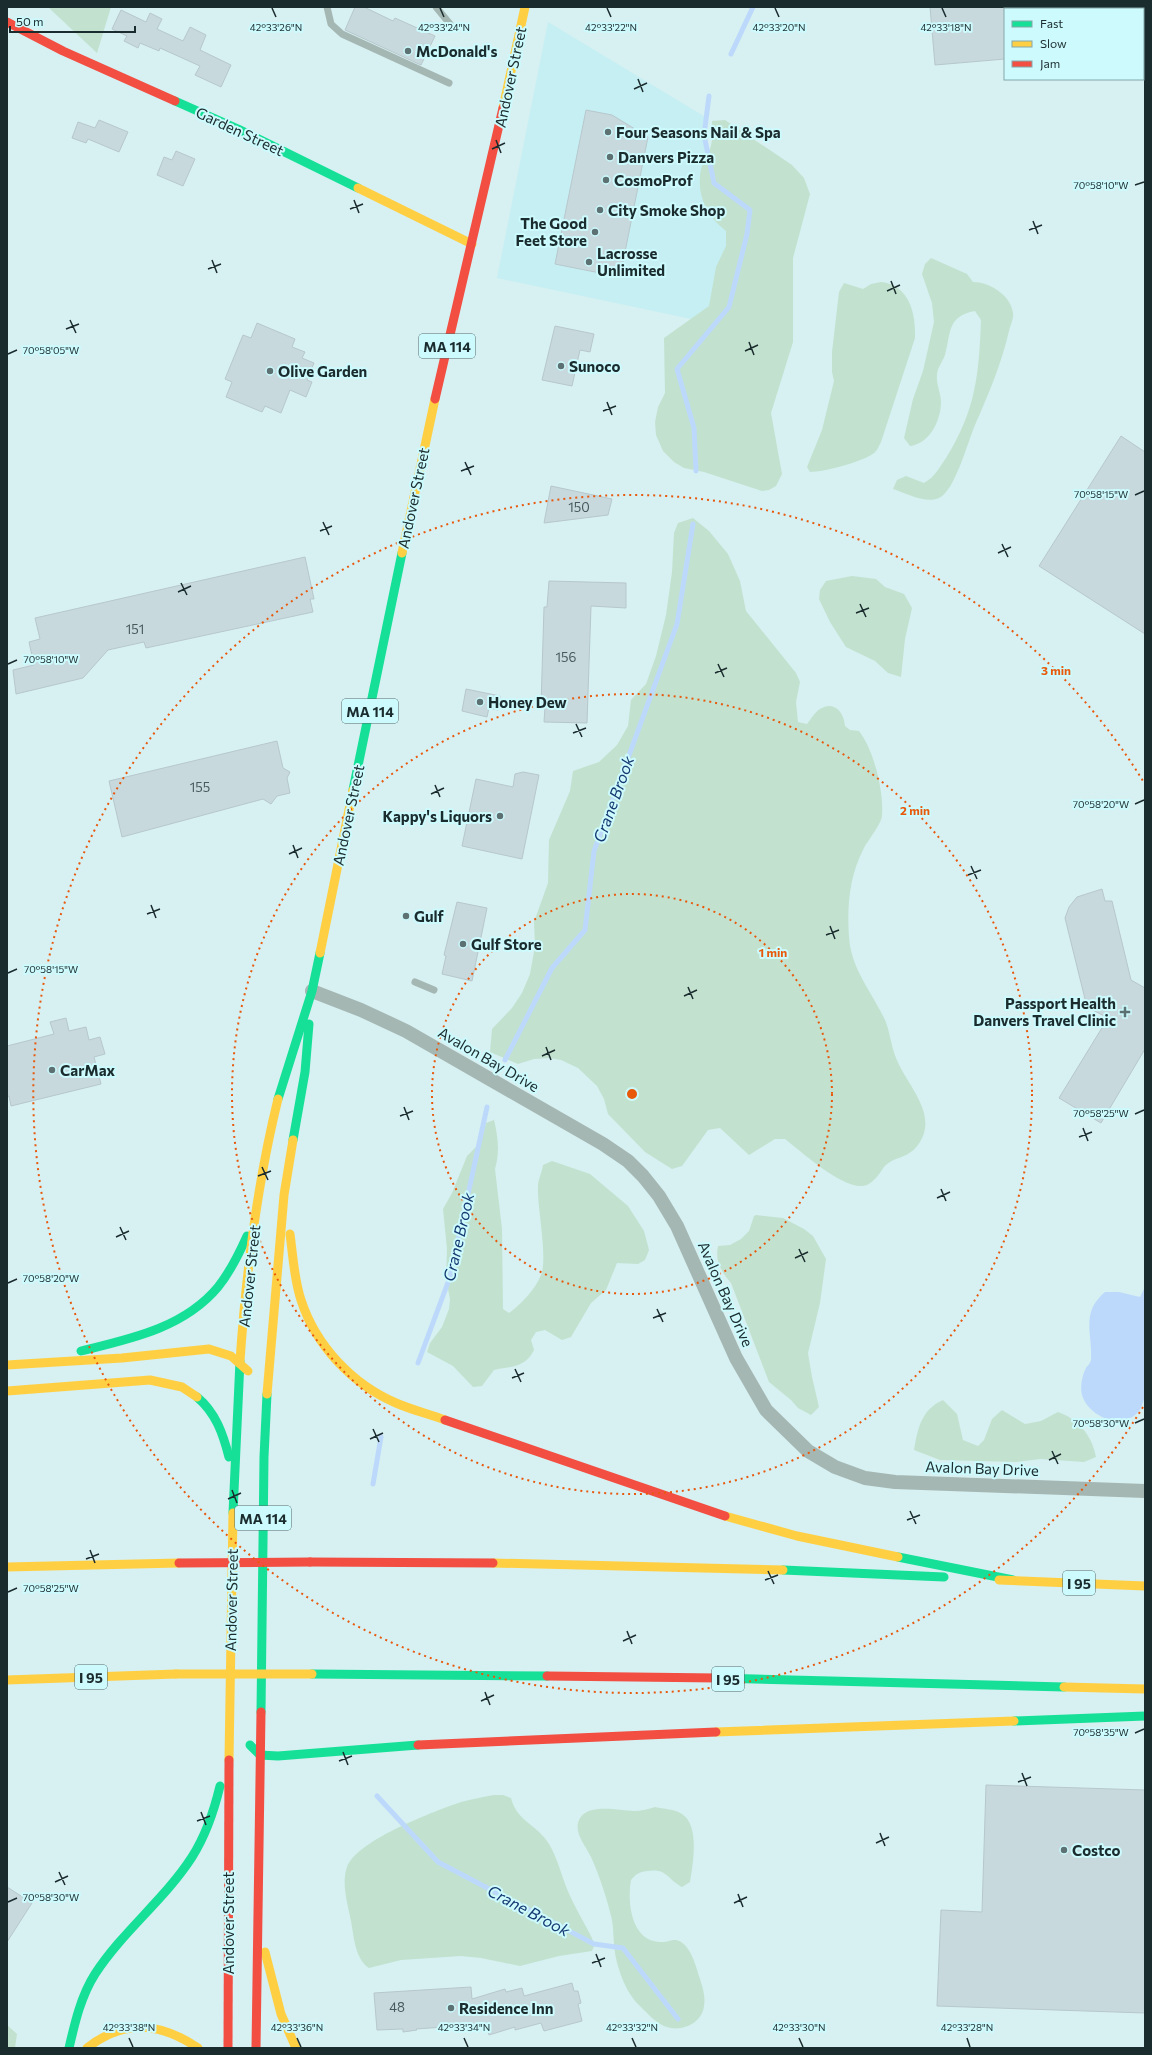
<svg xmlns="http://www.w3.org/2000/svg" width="1152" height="2055" font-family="Commissioner,sans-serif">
<rect width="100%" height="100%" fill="#d7f0f2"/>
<polygon fill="#c6eff3" points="548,22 707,118 704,135 714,183 750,210 715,324 497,278"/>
<g fill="#c2e2cf">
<polygon points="48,7 111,7 97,53"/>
<path d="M 725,120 L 792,165 L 804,178 L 810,194 L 793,258 L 793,342 L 771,413 L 782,474 L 776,486 L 769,490 L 762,491 L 704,472 L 684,468 L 674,462 L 663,451 L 656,435 L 655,422 L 658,407 L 665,393 L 664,338 L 709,306 L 716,267 L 726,246 L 726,231 C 706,216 696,194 701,169 C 703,161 708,156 710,149 C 713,141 712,130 712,121 Z"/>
<path d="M 931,258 L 967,274 L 973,282 C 989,282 1011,295 1013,313 C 1014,318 1010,326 1009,331 C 1001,365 989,393 975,425 C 968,441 955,491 939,498 C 926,504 905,493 893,489 L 897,480 L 906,476 L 924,483 C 935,477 939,468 946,458 C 976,410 979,374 981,320 L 975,311 C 947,316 951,333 945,355 C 943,361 937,368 937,375 C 936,384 941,393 941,402 C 941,421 929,444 910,446 L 904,438 L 913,399 L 923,371 L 934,322 L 932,303 L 922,274 L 925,264 Z"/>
<path d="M 881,282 C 909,285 916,313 915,338 L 881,442 C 879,445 878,449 876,451 C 868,461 823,472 810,472 L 807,467 L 822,430 L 834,381 L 832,372 L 832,352 L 839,292 L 844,283 L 863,289 L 871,284 Z"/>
<path d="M 693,518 L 709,531 L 728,554 L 740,581 L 746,611 L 796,673 L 800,682 L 796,702 L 798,722 L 807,724 C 811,719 815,712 820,709 C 834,700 844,712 845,726 L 850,730 L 859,731 C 874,750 884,792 882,816 C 881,825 867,841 863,850 C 849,877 847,908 849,937 C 851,969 872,992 885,1020 C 890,1032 891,1046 896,1058 C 906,1084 938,1113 920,1142 C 909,1160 895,1155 884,1167 C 880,1173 874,1182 867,1185 C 846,1193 802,1152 785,1139 L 775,1139 L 749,1155 L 720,1128 L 708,1130 L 682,1166 L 672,1169 L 645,1152 L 608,1114 L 604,1099 L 597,1086 L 578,1068 L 561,1060 L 549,1058 L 534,1059 L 518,1064 L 490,1052 L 492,1029 L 512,1008 L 522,993 L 530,974 L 535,946 L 534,922 L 548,883 L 549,840 L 570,791 L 573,771 L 599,762 L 617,745 L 628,726 L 631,700 L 646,684 L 656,656 L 666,615 L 672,572 L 674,533 L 678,523 Z"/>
<polygon points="852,576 876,579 885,587 904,594 912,608 905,639 901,677 888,673 875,661 846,647 830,622 819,599 820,590 826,581"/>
<path d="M 494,1120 C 498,1137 500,1152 495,1169 L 502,1229 L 503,1309 L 509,1313 C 521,1304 535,1290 541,1275 C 548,1257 537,1208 538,1186 C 538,1180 542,1172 543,1165 L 552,1161 L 590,1174 L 628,1206 L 644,1231 L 649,1250 L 645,1260 L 638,1264 L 617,1263 L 606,1290 L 591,1303 L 571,1337 L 562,1340 L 545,1330 L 536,1332 L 531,1340 L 534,1350 C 525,1368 512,1366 494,1370 L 482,1386 L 473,1387 L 453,1366 L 427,1352 L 430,1343 L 442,1327 L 449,1309 L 450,1299 L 446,1279 L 447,1249 L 443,1209 L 452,1193 L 467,1156 L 481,1142 L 486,1123 Z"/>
<path d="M 756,1215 L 783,1218 L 804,1229 L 813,1236 L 826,1259 L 820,1303 L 808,1353 L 812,1377 L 819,1407 L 811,1415 L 798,1408 L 791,1400 L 769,1382 L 731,1283 C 721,1271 715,1262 718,1246 L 730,1245 L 741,1239 L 749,1231 L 754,1216 Z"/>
<path d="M 943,1400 L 957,1414 L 963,1440 L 978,1446 L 984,1440 L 992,1419 L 1002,1410 L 1025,1424 L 1041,1421 L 1058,1412 C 1078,1419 1092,1435 1096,1457 L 1084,1462 L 1041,1459 L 1015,1462 L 940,1460 L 914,1450 C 918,1428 921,1410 943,1400 Z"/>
<path d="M 494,1795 L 503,1795 L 511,1798 C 517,1822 537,1824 549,1844 C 557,1857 561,1874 567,1889 C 574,1906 584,1922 592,1938 L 594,1946 L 592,1951 L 559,1956 L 520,1966 L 481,1958 L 461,1956 L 401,1960 L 369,1968 C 355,1959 354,1937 351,1921 C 348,1905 341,1884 347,1867 C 357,1840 435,1811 461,1802 C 472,1799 483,1797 494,1795 Z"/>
<path d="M 655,1807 C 664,1809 674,1809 682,1814 C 700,1825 693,1865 690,1882 L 682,1887 C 666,1878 667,1868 647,1871 C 639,1872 636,1874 631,1880 C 627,1902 631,1942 661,1942 C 669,1943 673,1937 681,1942 C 691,1948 696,1966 699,1976 C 702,1985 706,1997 704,2006 C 702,2024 680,2033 664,2026 C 655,2022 648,2014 641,2007 C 627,1995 618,1971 615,1953 C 613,1942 614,1931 612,1920 C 607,1899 600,1877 591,1857 C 586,1846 572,1831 580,1818 C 590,1803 620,1811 634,1811 C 641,1811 649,1809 655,1807 Z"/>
<polygon points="7,2025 17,2034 15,2048 7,2048"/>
</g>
<path fill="#bcd9fb" d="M 1145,1287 L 1145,1397 C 1143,1401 1142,1407 1139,1411 C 1122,1432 1088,1416 1082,1395 C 1080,1386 1082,1376 1086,1368 C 1088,1365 1090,1364 1091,1360 C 1093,1334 1080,1313 1105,1292 L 1119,1292 L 1140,1297 Z"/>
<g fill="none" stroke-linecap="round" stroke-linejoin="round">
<g stroke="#bcd9fb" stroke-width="5">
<polyline points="731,54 753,7"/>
<polyline points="696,471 694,428 677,369 729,307 747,234 750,210 714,183 704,135 709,96"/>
<polyline points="505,1060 552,968 585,930 594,851 677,624 693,524"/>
<polyline points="418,1363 450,1277 487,1107"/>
<polyline points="373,1484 381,1437"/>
<polyline points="377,1796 438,1862 594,1944 623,1948 678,2019"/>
</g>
</g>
<g fill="#c7d9dd" stroke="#b7c8cd">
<polygon points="355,7 364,7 393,21 395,18 435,36 421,65 345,30"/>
<polygon points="930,7 1005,7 1005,59 935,65"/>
<polygon points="121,10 146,22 150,13 162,19 157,29 183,41 190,27 206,35 200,50 231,65 221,87 195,75 200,66 160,48 159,51 140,43 138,48 124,41 127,36 112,29"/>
<polygon points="586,110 612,115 648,137 620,277 555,264"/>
<polygon points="99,120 128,132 119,152 88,139 86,143 72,138 78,122 95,128"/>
<polygon points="176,151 195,159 183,186 157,175 164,157 172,160"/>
<polygon points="257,323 295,339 292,347 305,352 302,358 314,363 307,380 312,382 306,397 290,390 281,413 265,406 262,412 226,397 232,382 225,379 243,335 251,338"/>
<polygon points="555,326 594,334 590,352 580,350 572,386 542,380"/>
<polygon points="1121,436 1145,452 1145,634 1039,566"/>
<polygon points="551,486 612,499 608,515 544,523"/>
<polygon points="305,557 314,599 310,599 313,612 146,648 144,642 108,650 83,678 16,694 13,670 34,665 29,642 40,639 35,618"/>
<polygon points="549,581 626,583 626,608 591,606 587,723 544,722 545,707 541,706 544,607 547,607"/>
<polygon points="466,689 500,696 498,710 489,708 487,717 462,711"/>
<polygon points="277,741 283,768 290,772 287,778 290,793 277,796 271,804 263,799 122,837 109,781"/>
<polygon points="523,772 539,775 522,859 462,846 476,779 513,787 515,774"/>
<polygon points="1102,889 1105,901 1112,901 1131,980 1145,988 1145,1049 1101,1123 1059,1098 1108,1018 1087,1007 1065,918 1069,907 1077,897"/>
<polygon points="457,902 487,908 472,981 442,974 446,956 444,955"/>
<polygon points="66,1018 69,1031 86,1027 89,1040 100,1037 105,1054 94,1057 101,1084 11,1106 9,1096 7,1097 7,1046 54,1034 50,1022"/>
<polygon points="986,1785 1145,1790 1145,2013 937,2006 941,1910 982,1912"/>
<polygon points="7,1887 32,1903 7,1942"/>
<polygon points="572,1983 574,1991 578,1991 581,2003 578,2004 582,2021 544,2031 541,2023 515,2030 515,2027 489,2035 486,2024 416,2029 417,2030 403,2032 403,2029 377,2030 374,1993 471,1987 472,1999 505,1989 506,1992 522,1988 524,1996"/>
</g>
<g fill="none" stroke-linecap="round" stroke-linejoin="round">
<g stroke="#a4b7b3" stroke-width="7">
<polyline points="327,7 331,24 342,34 449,83"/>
<polyline points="436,7 450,24"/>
<polyline points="415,982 434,990"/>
</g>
<polyline stroke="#a4b7b3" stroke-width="14" points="312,991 361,1010 406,1031 603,1144 628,1161 643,1176 659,1196 677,1226 736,1358 766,1410 808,1451 835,1467 865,1478 895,1482 1145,1491"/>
<g stroke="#16e098" stroke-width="9">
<polyline points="175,101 238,129 358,188"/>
<polyline points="353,790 402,553"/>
<polyline points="278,1099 312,991 320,953"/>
<polyline points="293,1140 305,1072 309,1024"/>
<path d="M 81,1351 C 130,1339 184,1328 218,1287 C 230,1272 239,1254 247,1236"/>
<path d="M 197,1397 C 216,1413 223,1434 229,1457"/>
<polyline points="233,1513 240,1361"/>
<polyline points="898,1557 1013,1580"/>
<polyline points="783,1570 944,1577"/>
<polyline points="312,1674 547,1676"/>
<polyline points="718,1678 1064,1687"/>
<polyline points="261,1712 264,1457 267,1394"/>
<polyline points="1014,1721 1145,1716"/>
<polyline points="250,1745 260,1755 278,1756 418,1745"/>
<path d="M 69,2048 C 75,2022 81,1996 95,1974 C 123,1931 165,1899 192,1857 C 206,1835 214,1811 220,1786"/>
</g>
<g stroke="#ffcf43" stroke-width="9">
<polyline points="503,108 525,7"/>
<polyline points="358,188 472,244"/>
<polyline points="402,553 435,399"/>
<polyline points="320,953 353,790"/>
<path d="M 290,1234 C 293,1256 294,1279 301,1300 C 316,1346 352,1384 396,1403 C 412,1410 429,1414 445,1420"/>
<path d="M 240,1361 C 246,1274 257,1184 278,1099"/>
<polyline points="7,1365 122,1358 209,1349 231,1356 248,1371"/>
<polyline points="7,1391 150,1380 182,1387 197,1397"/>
<polyline points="267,1394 284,1195 293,1140"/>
<polyline points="725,1516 797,1536 898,1557"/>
<polyline points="493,1563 783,1570"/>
<polyline points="7,1567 179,1563"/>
<polyline points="999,1580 1145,1586"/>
<polyline points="7,1680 176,1674"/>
<polyline points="1064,1687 1145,1689"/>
<polyline points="716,1732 1014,1721"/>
<polyline points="229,1760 233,1513"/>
<polyline points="265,1952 281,2014 296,2048"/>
<path d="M 87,2048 C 124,2019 160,2022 198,2048"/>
</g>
<g stroke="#f24e42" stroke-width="9">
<polyline points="7,22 63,51 175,101"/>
<polyline points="435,399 503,108"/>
<polyline points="445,1420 725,1516"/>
<polyline points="310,1562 493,1563"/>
<polyline points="547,1676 718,1678"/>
<polyline points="418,1745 716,1732"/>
<polyline points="228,2048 229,1760"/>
<polyline points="256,2048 261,1712"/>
</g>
<polyline stroke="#ffcf43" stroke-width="9" points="176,1674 312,1674"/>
<polyline stroke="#f24e42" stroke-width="9" points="179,1563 310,1562"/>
</g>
<path fill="none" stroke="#1b2c2e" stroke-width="1.5" d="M 272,8 L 276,17M 440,8 L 444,17M 607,8 L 611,17M 775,8 L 779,17M 942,8 L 946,17M 638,79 L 643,92M 634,89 L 647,83M 496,140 L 501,153M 492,149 L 505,143M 1135,185 L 1144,182M 354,200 L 359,213M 350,209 L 363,204M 1033,221 L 1038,234M 1029,230 L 1042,225M 212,260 L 217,273M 208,269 L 221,264M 891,281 L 896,294M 887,291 L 900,285M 70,320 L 76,333M 66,329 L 79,324M 749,342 L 754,355M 745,351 L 758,345M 8,354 L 17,350M 607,402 L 612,415M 603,411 L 616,406M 465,462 L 471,475M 461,471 L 474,466M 1135,495 L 1144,491M 323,522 L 329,535M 320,531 L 332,526M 1002,544 L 1008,557M 998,553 L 1011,547M 181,583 L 187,595M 178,592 L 191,586M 860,604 L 866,617M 856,613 L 869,608M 8,664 L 17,660M 718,664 L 724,677M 715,673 L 727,668M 576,724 L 582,737M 573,733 L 586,728M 435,785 L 440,797M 431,794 L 444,788M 1135,804 L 1144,800M 293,845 L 298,858M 289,854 L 302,848M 971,866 L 977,879M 968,875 L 981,870M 151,905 L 156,918M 147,914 L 160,909M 830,926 L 835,939M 826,935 L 839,930M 8,973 L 17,969M 688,987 L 693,999M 684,996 L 697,990M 546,1047 L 551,1060M 542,1056 L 555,1050M 404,1107 L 409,1120M 1135,1114 L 1144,1110M 400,1116 L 413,1111M 1083,1128 L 1088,1141M 1079,1137 L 1092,1132M 262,1167 L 268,1180M 258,1176 L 271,1171M 941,1189 L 946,1201M 937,1198 L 950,1192M 120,1227 L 126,1240M 116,1237 L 129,1231M 799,1249 L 805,1262M 795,1258 L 808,1252M 8,1283 L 17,1279M 657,1309 L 663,1322M 653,1318 L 666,1313M 515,1369 L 521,1382M 512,1378 L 524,1373M 1135,1423 L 1144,1419M 373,1429 L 379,1442M 370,1439 L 383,1433M 1052,1451 L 1058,1464M 1049,1460 L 1061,1454M 232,1490 L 237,1503M 228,1499 L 241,1493M 910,1511 L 916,1524M 907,1520 L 920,1515M 90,1550 L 95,1563M 86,1559 L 99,1554M 768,1571 L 774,1584M 765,1580 L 778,1575M 8,1592 L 17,1588M 627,1631 L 632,1644M 623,1641 L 636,1635M 485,1692 L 490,1705M 481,1701 L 494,1695M 1135,1733 L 1144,1729M 343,1752 L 348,1765M 339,1761 L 352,1756M 1022,1773 L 1027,1786M 1018,1782 L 1031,1777M 201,1812 L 206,1825M 197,1821 L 210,1816M 880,1833 L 885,1846M 876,1843 L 889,1837M 59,1872 L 65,1885M 55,1882 L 68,1876M 738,1894 L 743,1907M 8,1902 L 17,1898M 734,1903 L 747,1897M 596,1954 L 601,1967M 592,1963 L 605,1958M 129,2038 L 133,2047M 297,2038 L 301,2047M 464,2038 L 468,2047M 632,2038 L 636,2047M 799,2038 L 803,2047M 967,2038 L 970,2047"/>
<g fill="none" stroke="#e8590c" stroke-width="2" stroke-dasharray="2 4">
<circle cx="632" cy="1094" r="200"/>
<circle cx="632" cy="1094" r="400"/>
<path d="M1143 1407A599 599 0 1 1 1143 781"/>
</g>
<g fill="#5d7173" stroke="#ccfafd" stroke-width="1.5">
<circle cx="408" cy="51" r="4"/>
<circle cx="608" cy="132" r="4"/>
<circle cx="610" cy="157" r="4"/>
<circle cx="606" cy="180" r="4"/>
<circle cx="600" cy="210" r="4"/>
<circle cx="595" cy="232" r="4"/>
<circle cx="589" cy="262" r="4"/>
<circle cx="561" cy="366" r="4"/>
<circle cx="270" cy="371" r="4"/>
<circle cx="480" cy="702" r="4"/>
<circle cx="500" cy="816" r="4"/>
<circle cx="406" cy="916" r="4"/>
<circle cx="463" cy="944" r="4"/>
<path d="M1123 1006h4v4h4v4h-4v4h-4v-4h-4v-4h4z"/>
<circle cx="52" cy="1070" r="4"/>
<circle cx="1064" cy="1850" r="4"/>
<circle cx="451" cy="2008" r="4"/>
</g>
<g text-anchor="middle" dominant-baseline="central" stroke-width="4" stroke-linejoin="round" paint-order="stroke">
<g font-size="13" fill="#48595c">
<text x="579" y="507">150</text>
<text x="135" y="629">151</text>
<text x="566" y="657">156</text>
<text x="200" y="787">155</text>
<text x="397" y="2007">48</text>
</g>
<g fill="#ccfafd" stroke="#506a6c" stroke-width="1">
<rect x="419" y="334" width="56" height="24" rx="3"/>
<rect x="342" y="699" width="56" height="24" rx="3"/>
<rect x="235" y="1506" width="56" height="24" rx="3"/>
<rect x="1063" y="1571" width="32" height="24" rx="3"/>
<rect x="75" y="1665" width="32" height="24" rx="3"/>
<rect x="712" y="1667" width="32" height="24" rx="3"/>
</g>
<g font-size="14" font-weight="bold" fill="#1b2c2e">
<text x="447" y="346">MA 114</text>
<text x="370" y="711">MA 114</text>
<text x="263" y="1518">MA 114</text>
<text x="1079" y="1583">I 95</text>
<text x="91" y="1677">I 95</text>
<text x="728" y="1679">I 95</text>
</g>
<g font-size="15" font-weight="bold" fill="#1b2c2e" stroke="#ccfafd" text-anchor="start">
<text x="416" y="51">McDonald's</text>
<text x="616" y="132">Four Seasons Nail &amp; Spa</text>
<text x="618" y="157">Danvers Pizza</text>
<text x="614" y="180">CosmoProf</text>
<text x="608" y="210">City Smoke Shop</text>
<text x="587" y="223" text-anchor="end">The Good<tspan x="587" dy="17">Feet Store</tspan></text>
<text x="597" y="253">Lacrosse<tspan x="597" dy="17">Unlimited</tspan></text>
<text x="569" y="366">Sunoco</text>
<text x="278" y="371">Olive Garden</text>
<text x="488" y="702">Honey Dew</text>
<text x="492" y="816" text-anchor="end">Kappy's Liquors</text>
<text x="414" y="916">Gulf</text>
<text x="471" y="944">Gulf Store</text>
<text x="1116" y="1003" text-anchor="end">Passport Health<tspan x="1116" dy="17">Danvers Travel Clinic</tspan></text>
<text x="60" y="1070">CarMax</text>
<text x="1072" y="1850">Costco</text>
<text x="459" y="2008">Residence Inn</text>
</g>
<g font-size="15" fill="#1b2c2e" stroke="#ccfafd">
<text transform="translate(510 77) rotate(-78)">Andover Street</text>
<text transform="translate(240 131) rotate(25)">Garden Street</text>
<text transform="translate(413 498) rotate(-78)">Andover Street</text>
<text transform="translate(348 815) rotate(-78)">Andover Street</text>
<text transform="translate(489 1059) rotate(30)">Avalon Bay Drive</text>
<text transform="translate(249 1276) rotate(-84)">Andover Street</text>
<text transform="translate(726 1294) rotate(66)">Avalon Bay Drive</text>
<text transform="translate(982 1468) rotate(2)">Avalon Bay Drive</text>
<text transform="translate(231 1600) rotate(-89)">Andover Street</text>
<text transform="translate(228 1923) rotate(-90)">Andover Street</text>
</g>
<g font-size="16" font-style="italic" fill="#163971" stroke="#ccfafd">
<text transform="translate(613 799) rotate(-70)">Crane Brook</text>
<text transform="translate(458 1237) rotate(-77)">Crane Brook</text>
<text transform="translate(529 1910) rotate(28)">Crane Brook</text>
</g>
</g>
<g font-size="10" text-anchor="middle" fill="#1b2c2e" stroke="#ccfafd" stroke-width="4" stroke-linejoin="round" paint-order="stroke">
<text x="276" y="31">42°33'26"N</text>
<text x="444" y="31">42°33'24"N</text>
<text x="611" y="31">42°33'22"N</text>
<text x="779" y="31">42°33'20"N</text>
<text x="946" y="31">42°33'18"N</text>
<text x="1101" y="189">70°58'10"W</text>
<text x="51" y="354">70°58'05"W</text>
<text x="1101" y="498">70°58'15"W</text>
<text x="51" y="663">70°58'10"W</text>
<text x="1101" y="808">70°58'20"W</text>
<text x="51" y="973">70°58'15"W</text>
<text x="1101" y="1117">70°58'25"W</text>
<text x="51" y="1282">70°58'20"W</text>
<text x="1101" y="1427">70°58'30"W</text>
<text x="51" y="1592">70°58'25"W</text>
<text x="1101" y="1736">70°58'35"W</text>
<text x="51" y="1901">70°58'30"W</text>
<text x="129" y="2031">42°33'38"N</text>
<text x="297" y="2031">42°33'36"N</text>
<text x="464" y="2031">42°33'34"N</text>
<text x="632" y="2031">42°33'32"N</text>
<text x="799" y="2031">42°33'30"N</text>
<text x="967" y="2031">42°33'28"N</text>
</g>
<circle cx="632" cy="1094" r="6" fill="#e8590c" stroke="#ccfafd" stroke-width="2"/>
<g font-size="12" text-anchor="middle" font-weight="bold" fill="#e8590c" stroke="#ccfafd" stroke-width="4" stroke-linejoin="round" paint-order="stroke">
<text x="1056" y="675">3 min</text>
<text x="915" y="815">2 min</text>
<text x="773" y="957">1 min</text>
</g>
<rect width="1152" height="2055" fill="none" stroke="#1b2c2e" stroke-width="16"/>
<rect x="1004" y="8" width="140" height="72" fill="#ccfafd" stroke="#85a8aa"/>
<rect x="1012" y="21" width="20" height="6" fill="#16e098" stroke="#85a8aa"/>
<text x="1040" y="28" font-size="12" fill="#1b2c2e">Fast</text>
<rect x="1012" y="41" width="20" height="6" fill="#ffcf43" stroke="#85a8aa"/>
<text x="1040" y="48" font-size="12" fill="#1b2c2e">Slow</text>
<rect x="1012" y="61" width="20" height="6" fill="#f24e42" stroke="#85a8aa"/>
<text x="1040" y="68" font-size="12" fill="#1b2c2e">Jam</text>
<path d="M10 26v6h125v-6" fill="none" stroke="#1b2c2e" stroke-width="2"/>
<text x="16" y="26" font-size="12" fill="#1b2c2e" stroke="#ccfafd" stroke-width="3" paint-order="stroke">50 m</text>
</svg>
